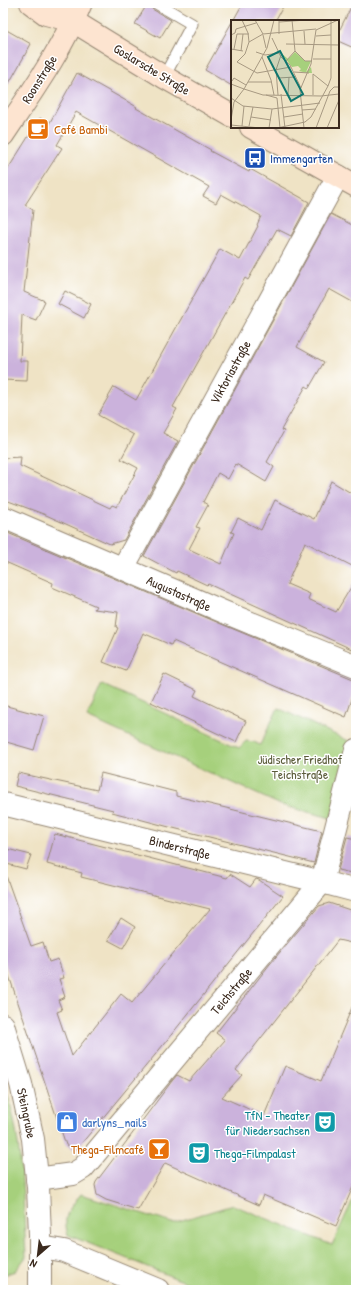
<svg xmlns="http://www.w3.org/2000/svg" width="359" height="1293" font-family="'Patrick Hand',sans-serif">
<rect width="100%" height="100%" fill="#fff"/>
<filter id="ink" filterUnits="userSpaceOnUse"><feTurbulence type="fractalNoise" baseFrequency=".025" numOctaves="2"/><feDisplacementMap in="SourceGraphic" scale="8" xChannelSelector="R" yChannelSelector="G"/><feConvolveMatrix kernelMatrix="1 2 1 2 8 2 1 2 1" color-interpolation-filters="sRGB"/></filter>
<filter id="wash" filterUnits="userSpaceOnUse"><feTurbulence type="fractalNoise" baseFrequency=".012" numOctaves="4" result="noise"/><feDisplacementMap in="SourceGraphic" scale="16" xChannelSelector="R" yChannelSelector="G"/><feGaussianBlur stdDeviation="0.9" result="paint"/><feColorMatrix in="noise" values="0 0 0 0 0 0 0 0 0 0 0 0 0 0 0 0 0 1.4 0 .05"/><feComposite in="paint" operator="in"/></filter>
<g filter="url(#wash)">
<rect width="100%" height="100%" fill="#efe3c5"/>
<g fill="#a6d07c" stroke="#707d4d">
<polygon points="102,684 239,748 246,741 254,742 260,745 278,708 351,742 331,818 281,805 87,717"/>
<path d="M 3,1080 C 23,1137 23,1198 26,1257 L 15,1271 L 4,1275 L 3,1274 Z"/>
<path d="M 356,1193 L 356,1290 L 205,1290 L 68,1235 C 62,1215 69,1210 81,1194 L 172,1223 L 233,1205 L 332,1245 Z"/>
</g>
<g id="blocks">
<g fill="#cbb2dc">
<polygon points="148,3 149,3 152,9 171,20 160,38 135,24"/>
<polygon points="243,3 285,3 275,21 233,21"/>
<polygon points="353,3 356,3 356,49 338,41 338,33"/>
<polygon points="232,22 232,86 205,70"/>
<polygon points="3,28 31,44 3,94"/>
<polygon points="77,73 137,107 136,108 211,150 210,151 249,172 250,169 309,202 291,236 277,229 248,280 245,278 173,407 177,409 163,433 178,441 124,540 110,544 46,515 3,499 3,458 21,457 20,466 110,508 112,505 117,507 138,468 121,459 134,435 98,415 114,387 136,400 220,249 240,260 258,226 257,225 261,216 221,194 216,203 203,196 209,187 76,112 57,145 62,148 25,205 33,210 24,292 45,301 36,320 22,315 20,361 28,361 27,381 3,380 3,177 40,118 49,124"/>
<polygon points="331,214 356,227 356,304 329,289 297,347 324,362 309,388 306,386 281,430 284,431 267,462 274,467 266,482 236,464 228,479 218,473 203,502 208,505 196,527 200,528 189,549 221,564 234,533 231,532 238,518 261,530 275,500 314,519 331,481 356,496 356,568 305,542 287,584 310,594 308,599 336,612 356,579 356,651 208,584 207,585 177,571 176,573 144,556"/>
<polygon points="65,291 91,304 84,318 58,304"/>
<polygon points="3,531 219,623 353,679 355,690 346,717 173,641 171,645 143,633 126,671 103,662 118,628 116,627 118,612 94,609 96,606 52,587 53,583 3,561"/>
<polygon points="164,674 197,690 194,696 246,721 236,742 151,702"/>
<polygon points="3,705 44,716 34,750 3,741"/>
<polygon points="18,773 97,790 101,773 176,792 176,796 322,831 314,863 173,828 112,812 113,810 15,786"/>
<polygon points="55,834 227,878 230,874 250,887 256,879 259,880 283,896 155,1055 76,1150 66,1145 3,958 3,874 5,873 31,946 43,942 49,962 58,959 64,978 59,979 65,997 58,1000 62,1010 57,1012 72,1056 121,994 132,1003 210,909 81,877 82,873 47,864"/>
<polygon points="347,837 356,839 356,874 338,870"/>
<polygon points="3,848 31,855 26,869 3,863"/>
<polygon points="329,903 356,912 356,944 338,940 236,1070 242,1075 222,1097 264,1116 285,1066 321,1081 356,998 356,1180 336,1226 263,1195 259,1205 165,1163 138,1210 106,1200 97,1195 95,1185 96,1182 172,1081 177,1075 189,1081 225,1040 216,1033 270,964 319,906"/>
<polygon points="121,918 135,927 123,948 108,940"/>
</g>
</g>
</g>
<g filter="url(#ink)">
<use href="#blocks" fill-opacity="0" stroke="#958672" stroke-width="1"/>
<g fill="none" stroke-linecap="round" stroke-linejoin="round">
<g stroke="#958672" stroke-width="13">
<polyline id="lane" points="156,3 192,24 164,77"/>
</g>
<g stroke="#958672" stroke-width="24">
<g id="street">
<polyline points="3,517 224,612 356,666"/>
<polyline points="123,568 338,176"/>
<polyline points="3,804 322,882 356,891"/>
<polyline points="3,1025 21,1084 33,1139 38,1187 40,1235 40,1290"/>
<polyline points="37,1179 73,1174 83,1168 322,882 356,750"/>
<polyline points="41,1247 64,1251 158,1290"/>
</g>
</g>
<g stroke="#958672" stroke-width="24">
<g id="secondary">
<polyline points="31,3 46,14 73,21 164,77 232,116"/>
<polyline points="251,127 356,186"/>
<path d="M 3,135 C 31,93 62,50 81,3"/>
</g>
</g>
<use href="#lane" stroke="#fff" stroke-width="11"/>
<use href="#street" stroke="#fff" stroke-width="22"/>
<use href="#secondary" stroke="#fde4d0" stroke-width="22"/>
</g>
</g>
<defs>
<g id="cafe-square" transform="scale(1.15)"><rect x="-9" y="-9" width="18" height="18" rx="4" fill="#e8710a" stroke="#fff"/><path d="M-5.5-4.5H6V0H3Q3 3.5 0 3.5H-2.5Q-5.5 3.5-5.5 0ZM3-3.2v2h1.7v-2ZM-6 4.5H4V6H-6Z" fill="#fff"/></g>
<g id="bus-square" transform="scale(1.15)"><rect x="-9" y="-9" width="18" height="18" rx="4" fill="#1a4fb4" stroke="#fff"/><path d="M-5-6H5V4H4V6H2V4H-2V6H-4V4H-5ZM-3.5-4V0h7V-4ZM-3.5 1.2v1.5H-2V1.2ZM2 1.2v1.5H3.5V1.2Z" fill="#fff"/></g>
<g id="shop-square" transform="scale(1.15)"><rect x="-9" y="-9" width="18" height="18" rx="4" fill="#3f7fe0" stroke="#fff"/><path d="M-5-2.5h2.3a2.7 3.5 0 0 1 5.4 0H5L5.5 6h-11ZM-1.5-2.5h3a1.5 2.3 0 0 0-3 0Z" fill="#fff"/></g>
<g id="theatre-square" transform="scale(1.15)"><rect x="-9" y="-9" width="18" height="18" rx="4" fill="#0f9aa8" stroke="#fff"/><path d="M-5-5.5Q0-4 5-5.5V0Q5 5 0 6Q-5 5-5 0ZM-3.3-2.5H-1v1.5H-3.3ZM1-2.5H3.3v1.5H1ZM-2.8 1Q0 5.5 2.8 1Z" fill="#fff"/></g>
<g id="bar-square" transform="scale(1.15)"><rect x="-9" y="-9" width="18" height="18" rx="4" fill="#e8710a" stroke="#fff"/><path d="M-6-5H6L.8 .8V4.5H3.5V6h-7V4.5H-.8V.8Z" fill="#fff"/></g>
</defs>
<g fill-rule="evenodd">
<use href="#cafe-square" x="38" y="129"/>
<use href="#bus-square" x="255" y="158"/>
<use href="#shop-square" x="67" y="1122"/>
<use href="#theatre-square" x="325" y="1122"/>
<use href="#bar-square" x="159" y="1149"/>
<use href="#theatre-square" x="199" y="1153"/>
</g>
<g text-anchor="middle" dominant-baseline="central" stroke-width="3" stroke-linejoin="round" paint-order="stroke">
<g font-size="13" fill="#3b2a1e" stroke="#fff">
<text transform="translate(152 69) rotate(31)">Goslarsche Straße</text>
<text transform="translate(39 79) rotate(-58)">Roonstraße</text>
<text transform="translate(230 372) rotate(-61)">Viktoriastraße</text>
<text transform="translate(179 593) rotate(24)">Augustastraße</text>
<text transform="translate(180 847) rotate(14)">Binderstraße</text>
<text transform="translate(231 991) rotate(-50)">Teichstraße</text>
<text transform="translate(27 1113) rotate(78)">Steingrube</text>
</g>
<g font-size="13" fill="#c56008" stroke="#fff" text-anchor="start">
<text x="54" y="129">Café Bambi</text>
<text x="144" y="1149" text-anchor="end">Thega-Filmcafé</text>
</g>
<g font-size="13" fill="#164399" stroke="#fff" text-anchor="start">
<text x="270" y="158">Immengarten</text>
</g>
<g font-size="13" fill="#5b5c3a" stroke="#fff">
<text x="300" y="759">Jüdischer Friedhof<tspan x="300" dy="15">Teichstraße</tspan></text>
</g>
<g font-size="13" fill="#0d838f" stroke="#fff" text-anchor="end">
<text x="310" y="1115">TfN - Theater<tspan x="310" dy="15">für Niedersachsen</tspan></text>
<text x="214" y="1153" text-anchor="start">Thega-Filmpalast</text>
</g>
<g font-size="13" fill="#366cbe" stroke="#fff" text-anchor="start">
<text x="82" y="1122">darlyns_nails</text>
</g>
</g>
<g transform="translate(231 20)">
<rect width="108" height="108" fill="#efe3c5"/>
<path d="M 49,32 L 57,39 L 64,32 L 74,41 L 80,41 L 75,52 L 80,47 L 81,53 L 76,53 L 68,51 L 70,49 L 67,46 L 61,47 Z" fill="#a6d07c"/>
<path fill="none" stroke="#a79982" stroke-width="1" d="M 11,0 L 17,13 L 18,22 L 14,34 L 6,42 L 26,53 L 60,47M 24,0 L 32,14M 61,0 L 64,31M 48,1 L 48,14M 48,2 L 76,0M 85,10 L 107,0M 73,11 L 74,24M 32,14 L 85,9M 0,15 L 4,13 L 5,9 L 25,3M 32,15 L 35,28M 85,16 L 100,15M 41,18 L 50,37 L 59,45 L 70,68M 18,22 L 32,14M 55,24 L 108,25M 0,29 L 12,31M 3,29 L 6,14 L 18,14M 10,31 L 12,14M 64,31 L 74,41 L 81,41M 25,32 L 34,35 L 48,33M 31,37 L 40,60 L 43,75M 82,39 L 100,39M 55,41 L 64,31M 80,44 L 85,10M 63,52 L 78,53M 82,54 L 82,75M 47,58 L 64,57M 1,61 L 3,58 L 15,65M 17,62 L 41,62M 0,64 L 13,69 L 3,82 L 0,100M 97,66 L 100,58 L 100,0M 13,69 L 32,75 L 90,76 L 108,74M 13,69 L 36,28 L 43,0M 50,74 L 54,108M 57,74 L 58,57M 35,75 L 46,78 L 49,108M 47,75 L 45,50 L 50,35M 0,78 L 12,86 L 41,89 L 89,83M 71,90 L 85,89M 20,97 L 40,100M 53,97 L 72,94M 0,105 L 29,108M 11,106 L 13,86M 18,106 L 22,87M 38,108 L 41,89M 46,108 L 74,102 L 80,97 L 97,66 L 82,54M 73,108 L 69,70 L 80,44M 85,108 L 99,71 L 103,67 L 108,67M 96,108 L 108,80"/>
<path fill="#0f766e" fill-opacity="0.15" stroke="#0f766e" stroke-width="2" d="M 49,31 L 72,74 L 60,81 L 37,37 Z"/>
<rect width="108" height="108" fill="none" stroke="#3b2a1e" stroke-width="2"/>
</g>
<rect width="359" height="1293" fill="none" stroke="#fff" stroke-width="16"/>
<g transform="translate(38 1255) rotate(208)" stroke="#ffffff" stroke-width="3" paint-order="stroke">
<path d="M0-3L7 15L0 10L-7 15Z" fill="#3b2a1e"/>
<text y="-6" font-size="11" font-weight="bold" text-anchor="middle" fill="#3b2a1e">N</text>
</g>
</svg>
